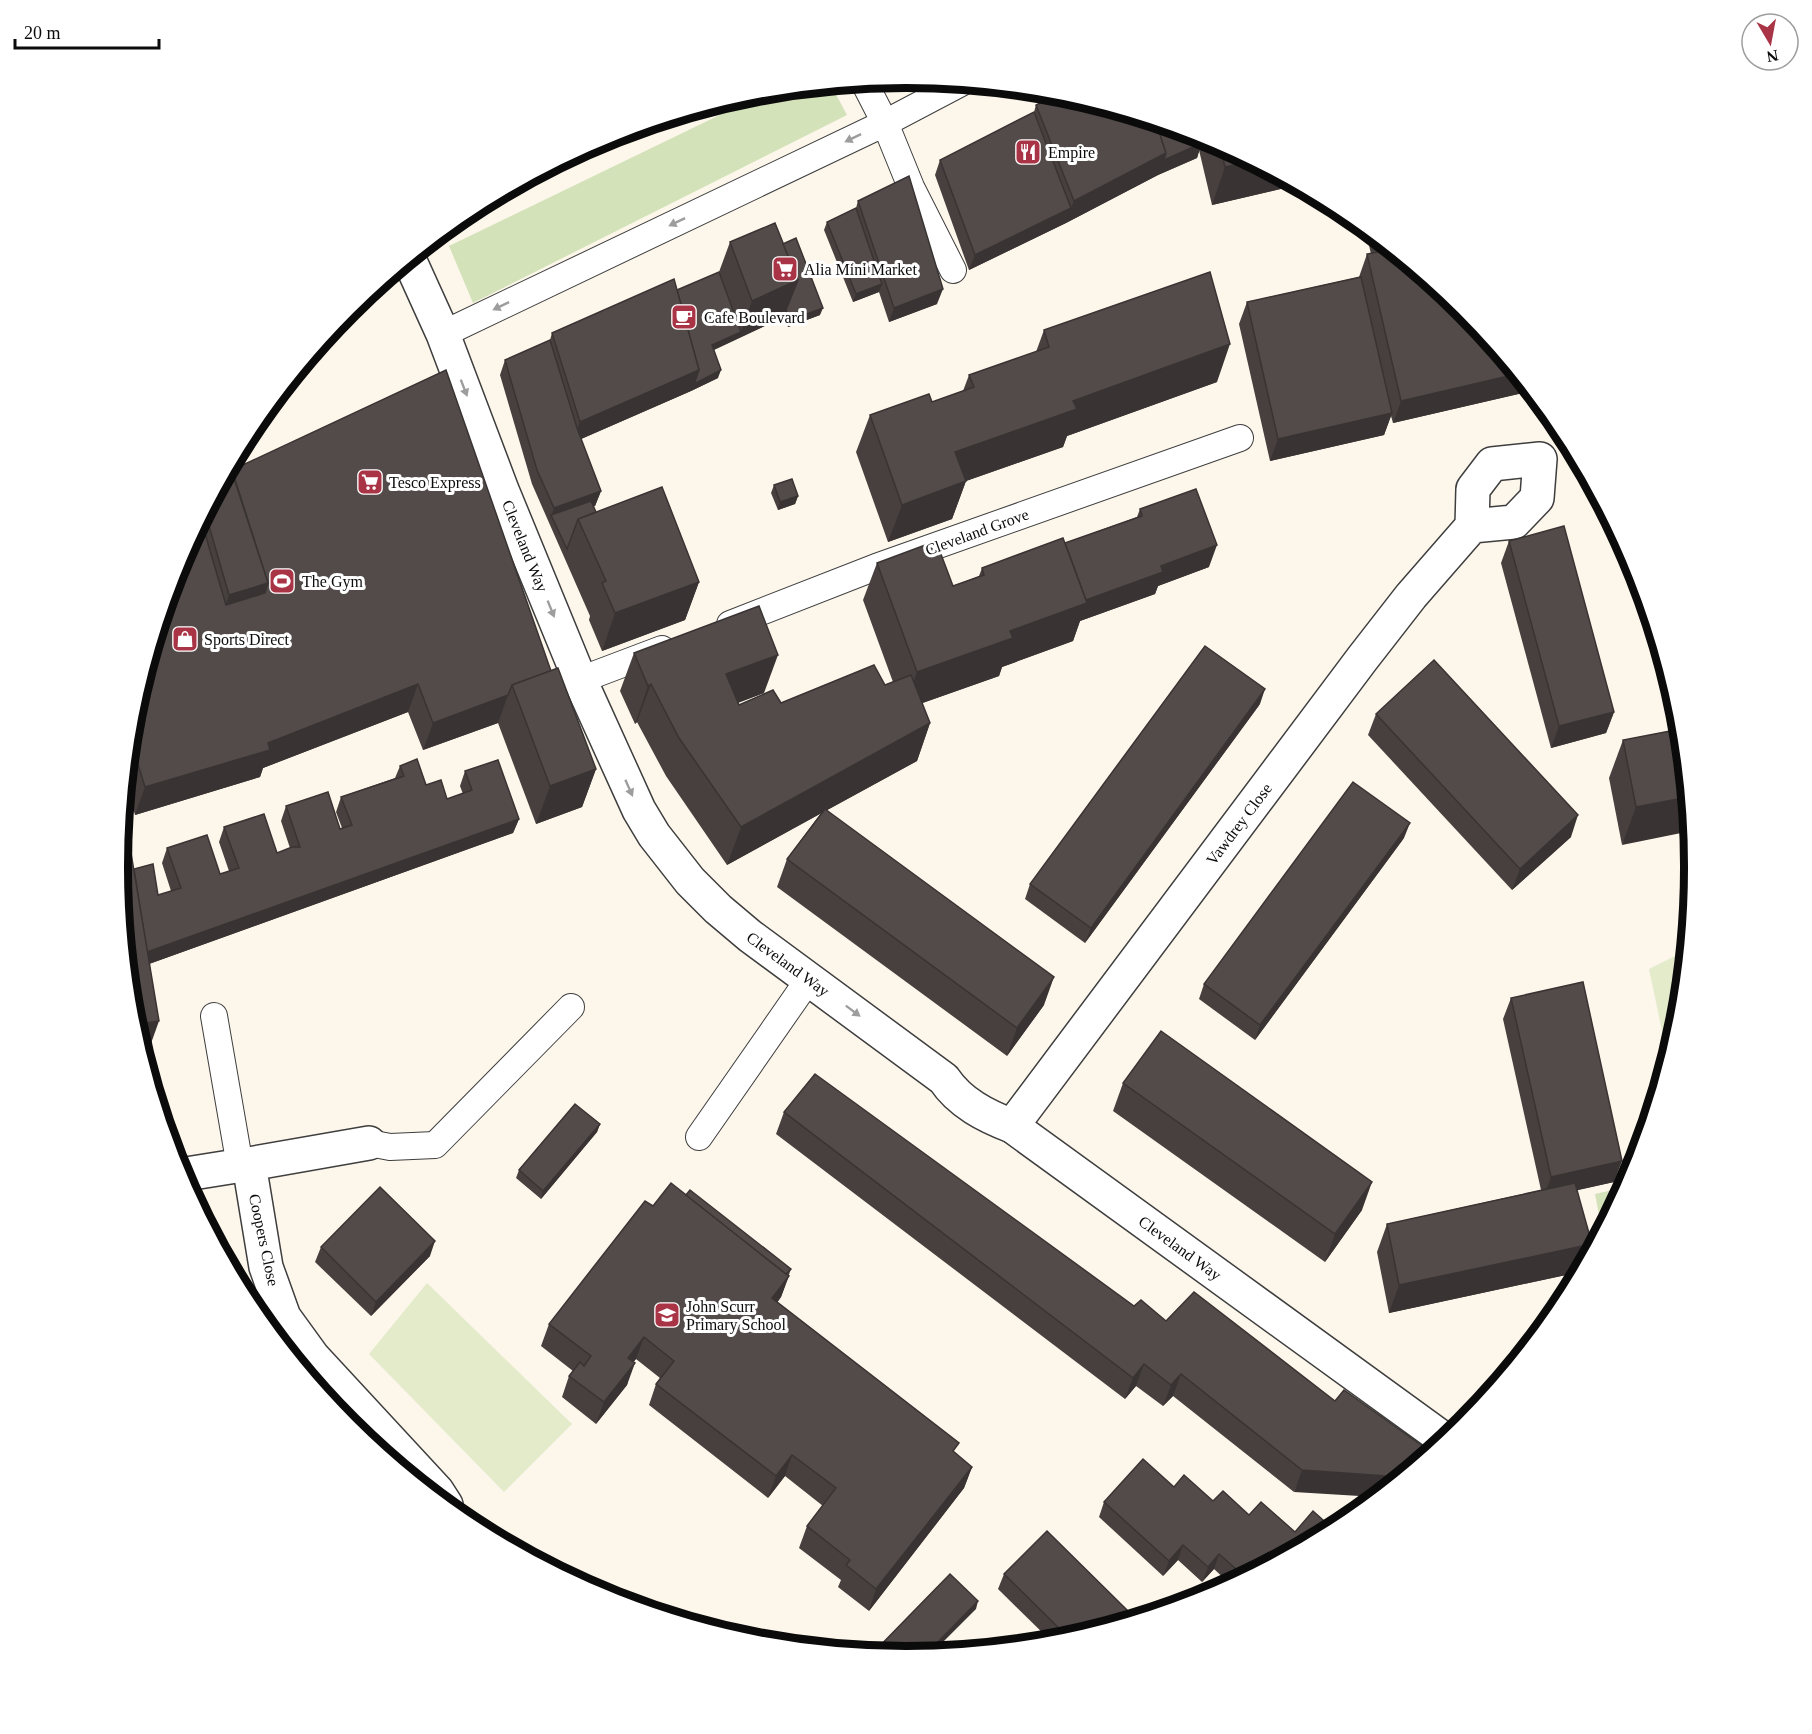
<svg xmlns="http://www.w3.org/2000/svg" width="1812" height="1734" font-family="'Times New Roman',serif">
<rect width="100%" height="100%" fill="#fdf7eb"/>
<g fill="#d3e2b9">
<polygon points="831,85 847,115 473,303 449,246 769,91"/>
<polygon points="1625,1187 1602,1230 1595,1194"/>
</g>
<g fill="#e3ebca">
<polygon points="1687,950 1680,1021 1668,1059 1649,969"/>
<polygon points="427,1283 572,1424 504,1492 369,1354"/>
</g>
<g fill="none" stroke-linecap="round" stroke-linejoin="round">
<g stroke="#3e3e3e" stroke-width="28">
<g id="service">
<polyline points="864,82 885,123 911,187 953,270"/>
<polyline points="443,334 885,123 961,83"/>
<polyline points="730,624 876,567 1240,438"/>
<polyline points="580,680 662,649"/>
<polyline points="214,1016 240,1166"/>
<polyline points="699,1137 809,979"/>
<polyline points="369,1143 390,1147 435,1145 571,1007"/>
</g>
</g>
<g stroke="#3e3e3e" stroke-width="36">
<g id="minor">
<path d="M 409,259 L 443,334 L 502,490 L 580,680 L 639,810 L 654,835 L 690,881 L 718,909 L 750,936 L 944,1079 C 960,1103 986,1116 1012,1126 L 1445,1440"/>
<polyline points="1012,1126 1362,659 1411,596 1472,526 1473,489 1492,464 1540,459 1537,498 1514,522 1472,526"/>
<polyline points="369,1143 249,1164 266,1267 284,1317 313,1357 437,1491 446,1505"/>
<polyline points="180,1175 249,1164"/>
</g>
</g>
<use href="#service" stroke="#fff" stroke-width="26"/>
<use href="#minor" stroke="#fff" stroke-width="33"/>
</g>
<g fill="#47403f">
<polygon points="1059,93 1208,138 1294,184 1293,186 1212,205 1199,150 1197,158 1158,175 1066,223 969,270 935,175 940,160 1034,112 1036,105"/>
<polygon points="858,201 937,304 889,322 879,292 853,302 824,230 827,222 856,208"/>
<polygon points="1365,228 1418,272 1420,281 1464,309 1531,391 1393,423 1391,416 1384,435 1270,461 1239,324 1247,302 1359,277 1367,254 1371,254"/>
<polygon points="730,242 783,244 820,315 788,327 784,317 714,350 718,378 691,391 581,439 601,491 595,506 593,506 596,512 699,582 685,620 602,651 589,620 590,616 532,484 500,375 505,360 550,340 552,333 677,290 719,272"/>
<polygon points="1044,330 1217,382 1067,436 1063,447 966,481 952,519 888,542 856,452 870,415 932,402 963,391 969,375 1036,352"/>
<polygon points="230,466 232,470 551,671 596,769 582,807 536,824 498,723 423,750 408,712 263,768 260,777 135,815 125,782 132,713 177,565"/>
<polygon points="774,485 798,496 795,504 778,510 771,493"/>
<polygon points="1140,509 1209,567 1158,586 1155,594 1080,621 1073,641 1002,667 999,676 922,703 930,723 917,761 827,810 1044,1005 1007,1056 777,887 787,859 821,813 727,865 666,776 637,722 635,724 620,691 634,653 764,693 738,703 739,705 781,703 885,685 893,682 863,600 877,563 953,586 979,576 982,568 1065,543 1137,517"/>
<polygon points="1509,541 1614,712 1606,733 1551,748 1501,563"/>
<polygon points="1260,704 1085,943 1025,899 1030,884"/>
<polygon points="1376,714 1571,837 1512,890 1368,735"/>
<polygon points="1681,729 1622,845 1609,778 1623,740"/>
<polygon points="400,766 426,785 447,799 463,794 460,786 465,771 519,819 513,833 149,964 149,1049 134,869 158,895 171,891 162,863 167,848 220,874 229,871 219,842 224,827 277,853 290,848 281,821 286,806 340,829 342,828 336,812 341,797 395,778"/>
<polygon points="1404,838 1255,1040 1199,999 1204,984"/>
<polygon points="1511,998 1614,1182 1577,1190 1592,1244 1586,1261 1580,1272 1389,1313 1377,1252 1387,1224 1541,1190 1503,1019"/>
<polygon points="1123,1083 1362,1210 1325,1262 1113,1111"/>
<polygon points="784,1112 1134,1306 1335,1401 1294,1492 1173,1396 1163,1406 1136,1386 1125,1399 776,1134"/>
<polygon points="600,1124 597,1132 541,1199 516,1178 519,1170"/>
<polygon points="686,1195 791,1269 781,1297 777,1303 972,1467 964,1488 869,1611 838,1587 841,1580 799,1548 807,1526 823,1506 785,1476 768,1498 649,1405 656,1384 660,1378 636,1359 633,1362 627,1385 596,1424 562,1397 569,1376 573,1371 541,1346 549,1324 653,1206"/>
<polygon points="321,1247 430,1256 371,1316 315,1262"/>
<polygon points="1174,1487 1295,1532 1333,1529 1344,1523 1230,1584 1214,1569 1202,1582 1178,1560 1163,1576 1099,1517 1104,1502"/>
<polygon points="1004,1574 1135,1618 1060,1641 1052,1642 998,1589"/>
</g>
<g fill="#393433">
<polygon points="1202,143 1197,158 1158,175 1066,223 969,270 975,255 1071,208 1074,201 1166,153"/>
<polygon points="1251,161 1294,184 1293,186 1212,205 1225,167"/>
<polygon points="798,280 784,317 709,352 712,345 741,332 752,301"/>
<polygon points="882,284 879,292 853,302 856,294"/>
<polygon points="943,289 937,304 889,322 894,308"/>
<polygon points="823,308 820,315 788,327 790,320"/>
<polygon points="1230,344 1217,382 1067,436 1063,447 966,481 952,519 888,542 902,505 955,452 1073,401"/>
<polygon points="699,370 721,370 718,378 691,391 572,443 580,422"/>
<polygon points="1517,374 1531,391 1393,423 1401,401"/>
<polygon points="1392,413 1384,435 1270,461 1278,439"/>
<polygon points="601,491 595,506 554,521 551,515 549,523 554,508"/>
<polygon points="798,496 795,504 778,510 780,502"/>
<polygon points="1217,545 1209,567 1158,586 1155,594 1080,621 1073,641 1002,667 999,676 903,710 917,672 1161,566"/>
<polygon points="699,582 685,620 602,651 615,613"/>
<polygon points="268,583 255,621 216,633 229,595"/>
<polygon points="778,655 764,693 712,712 726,674"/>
<polygon points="418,684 408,712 263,768 260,777 135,815 145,787 268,743"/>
<polygon points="651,684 637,722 635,724 648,686"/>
<polygon points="1265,689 1260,704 1085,943 1091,928"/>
<polygon points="508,695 498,723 423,750 433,723"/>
<polygon points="1614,712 1606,733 1551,748 1559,726"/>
<polygon points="930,723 917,761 727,865 741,827"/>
<polygon points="133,748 127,765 129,749"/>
<polygon points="596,769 582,807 536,824 550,786"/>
<polygon points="1688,797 1691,831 1622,845 1636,807"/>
<polygon points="1578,815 1571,837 1512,890 1520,869"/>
<polygon points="519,819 513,833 135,969 140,954"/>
<polygon points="1410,823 1404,838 1255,1040 1260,1025"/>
<polygon points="1054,977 1044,1005 1007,1056 1017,1028"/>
<polygon points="159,1021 149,1049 141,1050 134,1025"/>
<polygon points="600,1124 597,1132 541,1199 543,1191"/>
<polygon points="1622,1161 1614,1182 1543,1198 1551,1177"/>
<polygon points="1372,1182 1362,1210 1325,1262 1335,1234"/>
<polygon points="435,1241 430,1256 371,1316 376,1302"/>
<polygon points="1592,1244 1586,1261 1580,1272 1389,1313 1399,1285"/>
<polygon points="789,1276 781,1297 764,1320 772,1298"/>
<polygon points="644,1337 636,1359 620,1379 628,1358"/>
<polygon points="635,1363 627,1385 596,1424 604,1402"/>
<polygon points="1144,1364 1136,1386 1125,1399 1133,1378"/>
<polygon points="1181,1374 1173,1396 1163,1406 1171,1385"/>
<polygon points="792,1455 785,1476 768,1498 776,1476"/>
<polygon points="972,1467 964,1488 869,1611 876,1589"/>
<polygon points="1302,1470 1401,1477 1376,1497 1294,1492"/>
<polygon points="1183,1545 1178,1560 1163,1576 1169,1561"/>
<polygon points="1219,1554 1214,1569 1202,1582 1208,1567"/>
<polygon points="978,1601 976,1609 932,1653 926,1654"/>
</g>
<g fill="#524b49" stroke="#393433" stroke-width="1.5">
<polygon points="1059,93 1156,122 1166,153 1074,201 1036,105"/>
<polygon points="1034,112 1071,208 975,255 940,160"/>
<polygon points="1156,122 1200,136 1202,143 1164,160 1166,153"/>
<polygon points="1220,145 1251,161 1225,167"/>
<polygon points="909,176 943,289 894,308 858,201"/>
<polygon points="856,208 882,284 856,294 827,222"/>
<polygon points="775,223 798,280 752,301 730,242"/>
<polygon points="796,238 823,308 790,320 786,310 798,280 783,244"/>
<polygon points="1381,241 1418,272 1420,281 1427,279 1464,309 1517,374 1401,401 1367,254 1383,251"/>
<polygon points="719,272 741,332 712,345 721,370 694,384 699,370 677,290"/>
<polygon points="1210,272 1230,344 1073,401 1077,409 955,452 966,481 902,505 870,415 929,394 932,402 974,387 969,375 1049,347 1044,330"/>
<polygon points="1361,277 1392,413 1278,439 1247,302"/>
<polygon points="674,279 699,370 580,422 552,333"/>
<polygon points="550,340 577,428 601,491 554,508 537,470 505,360"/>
<polygon points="446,370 551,671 512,685 508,695 433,723 418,684 268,743 270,750 145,787 133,748 129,749 132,713 177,565 201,520 226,605 265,593 268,583 232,470"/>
<polygon points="230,466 268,583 229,595 205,512"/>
<polygon points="792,479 798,496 780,502 774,485"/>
<polygon points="662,487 699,582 615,613 602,583 606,581 578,519"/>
<polygon points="1196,489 1217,545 1161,566 1163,572 1086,600 1065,543 1142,516 1140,509"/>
<polygon points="591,501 596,512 578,519 567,549 551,515"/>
<polygon points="1564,526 1614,712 1559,726 1509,541"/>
<polygon points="1063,538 1087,603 1010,631 1013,638 917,672 877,563 936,541 953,586 984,575 982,568"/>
<polygon points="759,606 778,655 726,674 739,705 773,690 781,703 874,665 885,685 911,675 930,723 741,827 679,738 651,684 648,686 634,653"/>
<polygon points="1205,646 1265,689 1091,928 1030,884"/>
<polygon points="1434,660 1578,815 1520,869 1376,714"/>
<polygon points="558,668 596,769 550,786 512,685"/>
<polygon points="1681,729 1688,797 1636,807 1623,740"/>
<polygon points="417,759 426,785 441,780 447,799 472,790 465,771 498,760 519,819 147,952 134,869 153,864 158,895 181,888 167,848 207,835 220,874 239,868 224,827 264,814 277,853 292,847 300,847 286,806 328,792 340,829 352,825 341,797 404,776 400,766"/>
<polygon points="1353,782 1410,823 1260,1025 1204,984"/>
<polygon points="123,805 159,1021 134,1025 132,1021 117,867"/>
<polygon points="825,809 1054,977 1017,1028 787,859"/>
<polygon points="1583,982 1622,1161 1551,1177 1511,998"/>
<polygon points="1161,1031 1372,1182 1335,1234 1123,1083"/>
<polygon points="815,1074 1134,1306 1141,1300 1166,1321 1194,1292 1335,1401 1344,1390 1431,1452 1401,1477 1302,1470 1181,1374 1171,1385 1144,1364 1133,1378 784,1112"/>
<polygon points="575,1104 600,1124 543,1191 519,1170"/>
<polygon points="671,1183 789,1276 772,1298 959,1443 953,1451 972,1467 876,1589 846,1565 850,1560 807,1526 836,1488 792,1455 776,1476 656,1384 674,1361 644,1337 628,1358 635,1363 604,1402 569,1376 580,1362 584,1366 591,1356 549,1324 645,1201 653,1206"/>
<polygon points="1575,1183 1592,1244 1399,1285 1387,1224"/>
<polygon points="190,1185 192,1196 186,1186"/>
<polygon points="380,1187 435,1241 376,1302 321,1247"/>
<polygon points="690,1190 791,1269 786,1274 686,1195"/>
<polygon points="1143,1459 1174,1487 1184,1475 1213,1501 1223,1491 1249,1515 1261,1502 1295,1532 1313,1511 1333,1529 1360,1498 1367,1504 1344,1523 1244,1576 1219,1554 1208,1567 1183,1545 1169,1561 1104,1502"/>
<polygon points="1047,1531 1135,1618 1069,1638 1004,1574"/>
<polygon points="950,1574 978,1601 926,1654 906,1656 873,1653"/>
</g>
<defs><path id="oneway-solid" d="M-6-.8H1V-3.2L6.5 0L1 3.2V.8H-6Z" transform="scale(1.5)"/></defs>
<g fill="#9d9d9d">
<use href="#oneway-solid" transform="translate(853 138) rotate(154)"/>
<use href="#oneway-solid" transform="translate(677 222) rotate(154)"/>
<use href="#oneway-solid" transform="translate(501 306) rotate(154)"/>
<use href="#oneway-solid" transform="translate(464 388) rotate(69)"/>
<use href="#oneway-solid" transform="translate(551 609) rotate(68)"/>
<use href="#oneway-solid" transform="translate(629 788) rotate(66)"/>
<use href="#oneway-solid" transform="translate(853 1011) rotate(37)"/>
</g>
<defs>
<g id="restaurant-square" transform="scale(1.35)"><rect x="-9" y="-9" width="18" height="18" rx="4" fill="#a93446" stroke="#fff"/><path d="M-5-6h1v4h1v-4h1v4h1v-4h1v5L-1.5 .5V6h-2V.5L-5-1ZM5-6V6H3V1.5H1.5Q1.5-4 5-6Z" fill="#fff"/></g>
<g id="supermarket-square" transform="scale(1.35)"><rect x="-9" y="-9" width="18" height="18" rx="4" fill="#a93446" stroke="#fff"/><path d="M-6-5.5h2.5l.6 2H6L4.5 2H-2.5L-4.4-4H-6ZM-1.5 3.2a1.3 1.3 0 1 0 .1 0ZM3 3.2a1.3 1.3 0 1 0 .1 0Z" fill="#fff"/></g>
<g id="cafe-square" transform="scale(1.35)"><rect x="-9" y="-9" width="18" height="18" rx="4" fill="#a93446" stroke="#fff"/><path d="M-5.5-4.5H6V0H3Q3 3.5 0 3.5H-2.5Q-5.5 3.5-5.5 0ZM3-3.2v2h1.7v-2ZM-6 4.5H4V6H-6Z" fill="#fff"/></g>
<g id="stadium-square" transform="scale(1.35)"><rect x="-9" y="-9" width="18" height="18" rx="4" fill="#a93446" stroke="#fff"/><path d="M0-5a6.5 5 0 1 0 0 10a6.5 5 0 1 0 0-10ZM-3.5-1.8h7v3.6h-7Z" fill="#fff"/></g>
<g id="shop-square" transform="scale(1.35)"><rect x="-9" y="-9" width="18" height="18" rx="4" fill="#a93446" stroke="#fff"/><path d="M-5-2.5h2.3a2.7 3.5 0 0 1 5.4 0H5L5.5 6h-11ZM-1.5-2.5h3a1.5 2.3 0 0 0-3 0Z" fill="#fff"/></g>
<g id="school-square" transform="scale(1.35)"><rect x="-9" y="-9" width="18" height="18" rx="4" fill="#a93446" stroke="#fff"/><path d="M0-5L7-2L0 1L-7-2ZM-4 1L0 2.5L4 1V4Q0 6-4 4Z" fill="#fff"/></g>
</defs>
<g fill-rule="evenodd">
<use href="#restaurant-square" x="1028" y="152"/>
<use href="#supermarket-square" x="785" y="269"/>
<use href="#cafe-square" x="684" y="317"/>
<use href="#supermarket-square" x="370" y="482"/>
<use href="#stadium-square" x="282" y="581"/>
<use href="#shop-square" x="185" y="639"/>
<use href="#school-square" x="667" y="1315"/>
</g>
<g text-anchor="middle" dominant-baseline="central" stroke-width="6" stroke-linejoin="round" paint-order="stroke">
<g font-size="16" fill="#0b0b0b" stroke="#fff" text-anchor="start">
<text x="1048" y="152">Empire</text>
<text x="804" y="269">Alia Mini Market</text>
<text x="704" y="317">Cafe Boulevard</text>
<text x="389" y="482">Tesco Express</text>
<text x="302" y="581">The Gym</text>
<text x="204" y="639">Sports Direct</text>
<text x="686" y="1306">John Scurr<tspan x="686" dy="18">Primary School</tspan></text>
</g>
<g font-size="16" fill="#0b0b0b" stroke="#fff">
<text transform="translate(977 532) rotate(-20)">Cleveland Grove</text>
<text transform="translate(525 546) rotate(68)">Cleveland Way</text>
<text transform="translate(1239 824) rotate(-53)">Vawdrey Close</text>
<text transform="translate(788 964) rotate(36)">Cleveland Way</text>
<text transform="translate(264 1240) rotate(78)">Coopers Close</text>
<text transform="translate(1180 1248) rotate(36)">Cleveland Way</text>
</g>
</g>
<path d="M0 0H1812V1734H0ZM906 88H906A778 778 0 0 1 1684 866V868A778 778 0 0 1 906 1646H906A778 778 0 0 1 128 868V866A778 778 0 0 1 906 88Z" fill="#fff" fill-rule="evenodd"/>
<path fill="none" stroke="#0b0b0b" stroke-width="8" d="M906 88H906A778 778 0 0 1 1684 866V868A778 778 0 0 1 906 1646H906A778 778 0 0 1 128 868V866A778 778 0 0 1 906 88Z"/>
<g transform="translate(1770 42) rotate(170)"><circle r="28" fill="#ffffff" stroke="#9d9d9d" stroke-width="1.5"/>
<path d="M0-4.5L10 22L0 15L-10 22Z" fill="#a93446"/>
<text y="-9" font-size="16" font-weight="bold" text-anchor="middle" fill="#0b0b0b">N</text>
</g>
<path d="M15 39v9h144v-9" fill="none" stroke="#0b0b0b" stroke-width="3"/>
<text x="24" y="39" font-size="18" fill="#0b0b0b" stroke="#ffffff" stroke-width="4.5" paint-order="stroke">20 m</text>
</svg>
